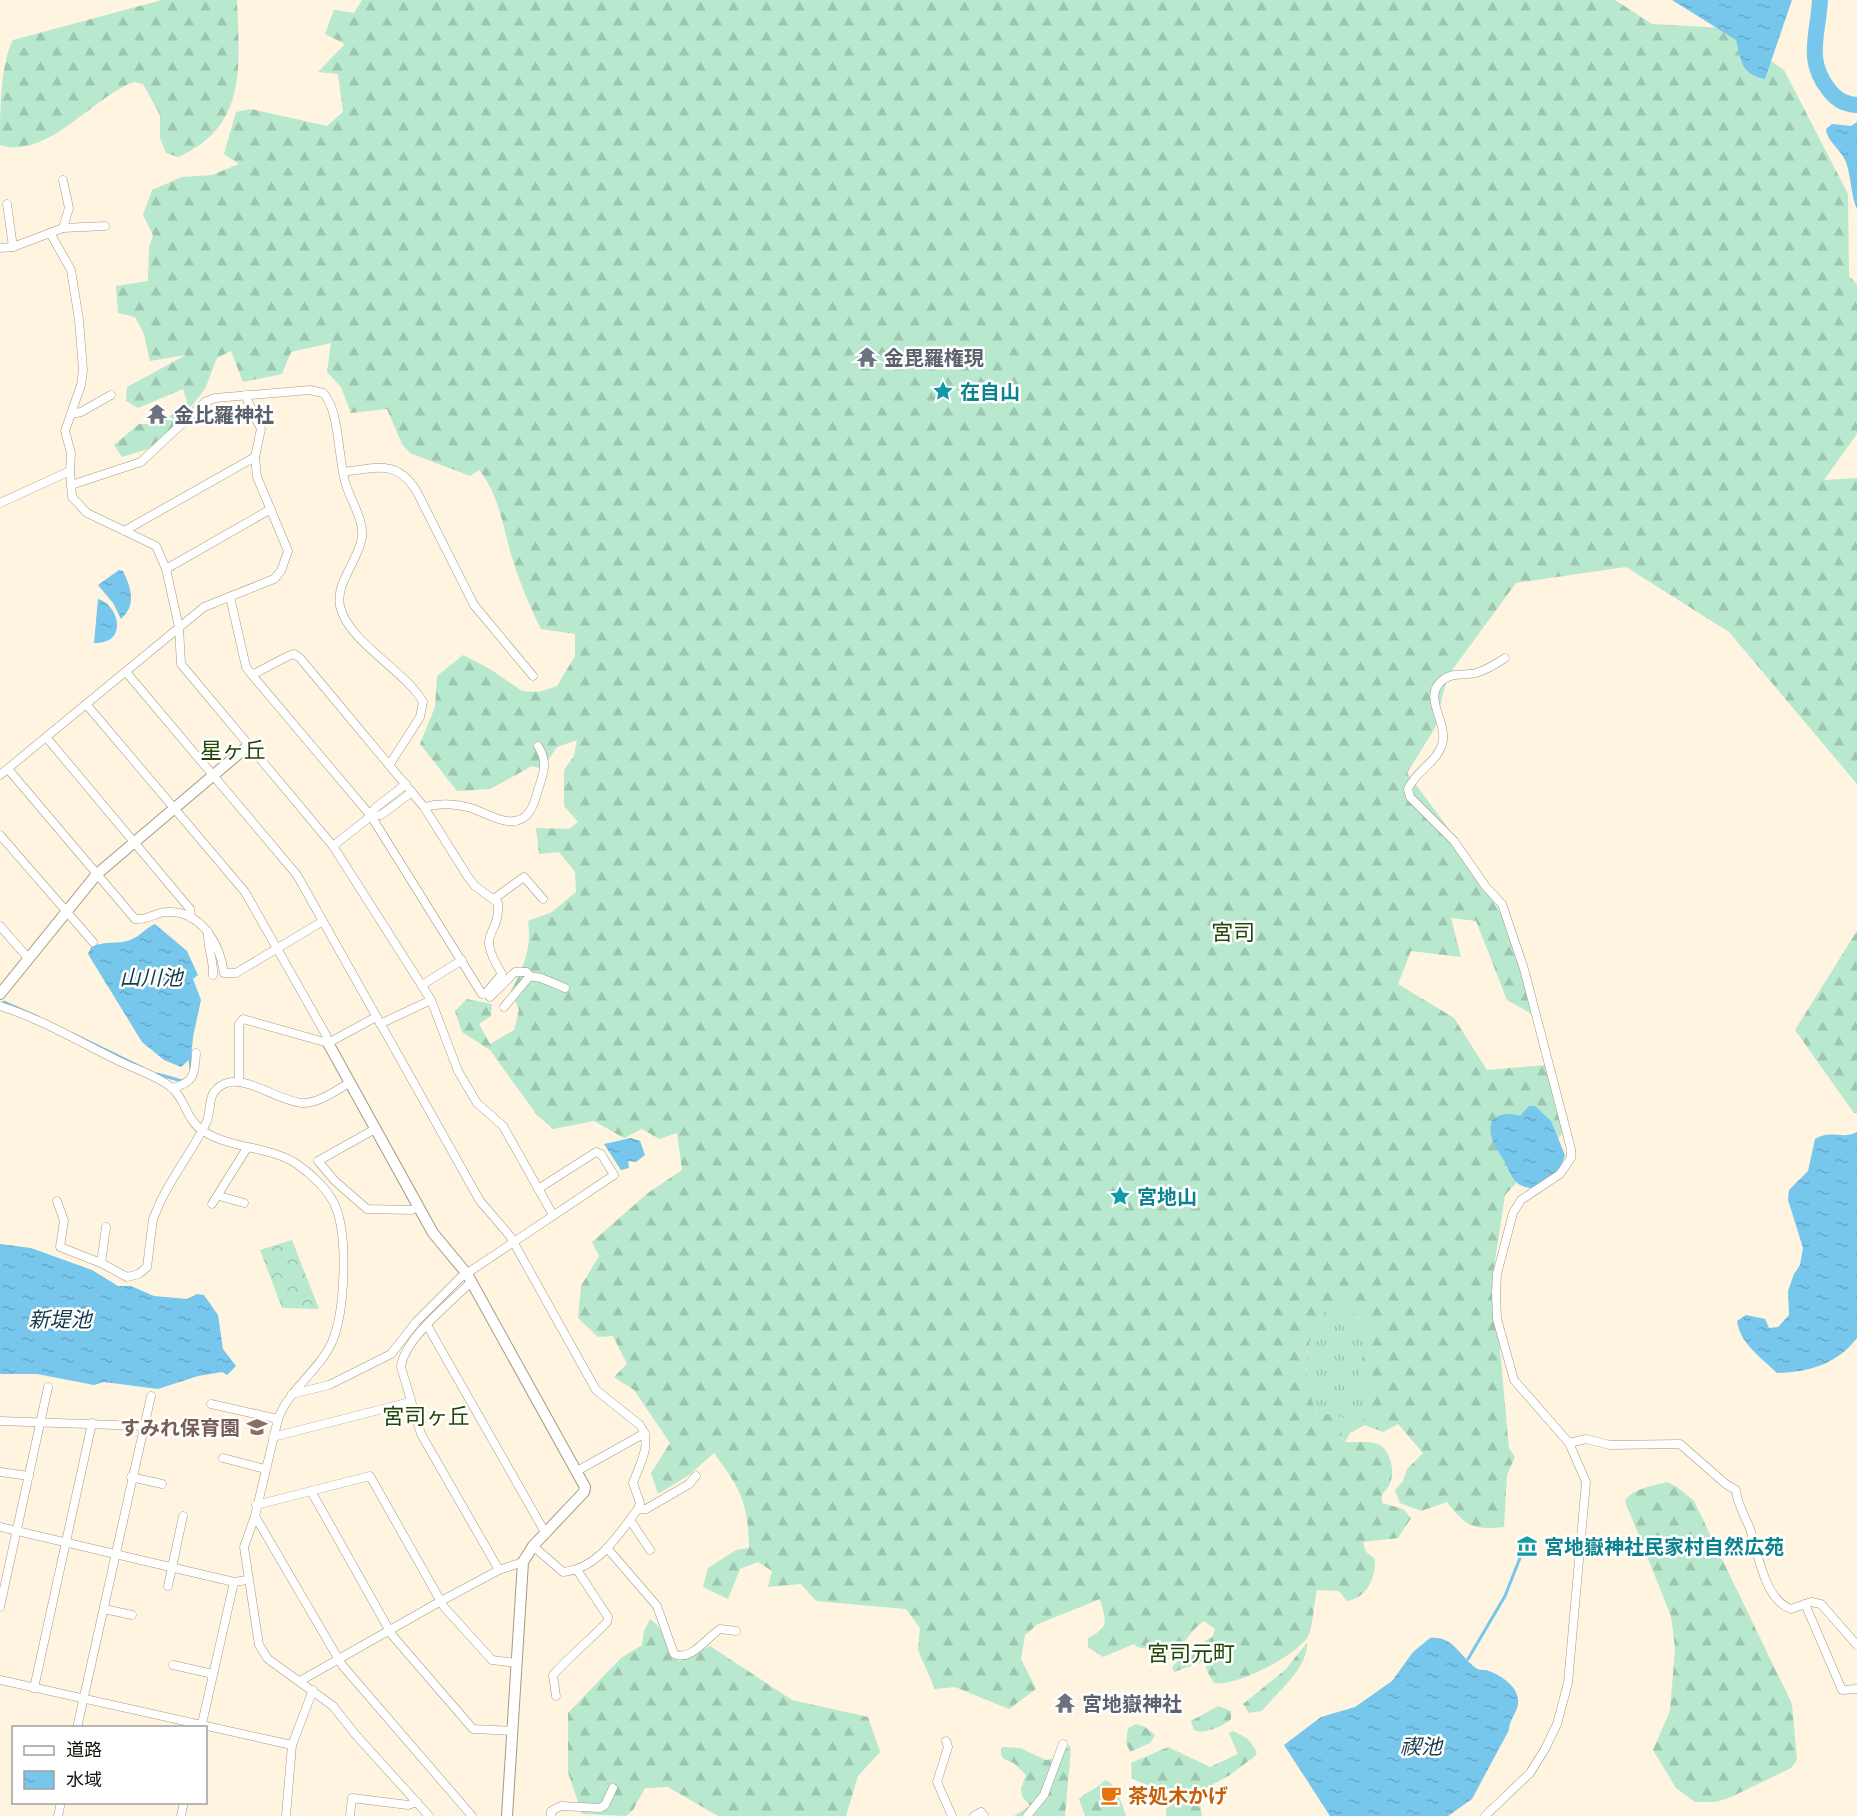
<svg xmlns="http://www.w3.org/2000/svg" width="1857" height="1816" font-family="'Golos Text','Noto Sans JP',sans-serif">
<defs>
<pattern id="grass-tufts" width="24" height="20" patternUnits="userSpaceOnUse" patternTransform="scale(1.5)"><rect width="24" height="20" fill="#b8e8ce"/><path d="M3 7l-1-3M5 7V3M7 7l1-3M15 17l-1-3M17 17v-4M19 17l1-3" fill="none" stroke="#9dc6b0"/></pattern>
<pattern id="forest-firs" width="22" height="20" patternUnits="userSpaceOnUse" patternTransform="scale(1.5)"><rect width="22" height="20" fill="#b8e8ce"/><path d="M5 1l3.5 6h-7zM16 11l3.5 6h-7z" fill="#9dc6b0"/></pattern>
<pattern id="park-crowns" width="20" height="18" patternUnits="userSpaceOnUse" patternTransform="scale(1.5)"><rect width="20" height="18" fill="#b8e8ce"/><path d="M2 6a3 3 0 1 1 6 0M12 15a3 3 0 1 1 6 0" fill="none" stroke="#9dc6b0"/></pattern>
<pattern id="water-ripples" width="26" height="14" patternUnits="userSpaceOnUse" patternTransform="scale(1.5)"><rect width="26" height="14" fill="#77c6ec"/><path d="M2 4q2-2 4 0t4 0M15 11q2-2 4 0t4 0" fill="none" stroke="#66a9c9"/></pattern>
</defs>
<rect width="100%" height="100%" fill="#fef4e0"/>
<path fill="url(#grass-tufts)" d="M 1336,1301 C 1354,1307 1359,1323 1372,1335 C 1356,1362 1366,1371 1370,1398 C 1371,1407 1364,1415 1365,1425 L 1350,1433 L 1345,1442 C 1339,1427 1326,1424 1317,1412 C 1301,1391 1305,1333 1321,1313 C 1325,1309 1331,1305 1336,1301 Z"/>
<g fill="url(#forest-firs)">
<path d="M 162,0 L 237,0 C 239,64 249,126 178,157 L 166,153 L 160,138 L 160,115 L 143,84 L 134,82 C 93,96 48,160 0,145 C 0,116 0,64 13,40 Z"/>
<path d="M 362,0 L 1615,0 L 1652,24 L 1724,28 L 1784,70 L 1848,194 L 1849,276 L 1857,284 L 1857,434 L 1824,480 L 1857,478 L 1857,784 L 1729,632 L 1626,567 L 1516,583 L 1447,677 L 1435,728 L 1407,773 L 1446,825 L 1513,933 L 1535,1016 L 1507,1000 L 1476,921 L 1451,918 L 1461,957 L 1411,951 L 1398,984 L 1454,1018 L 1487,1070 L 1546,1065 L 1563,1133 L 1505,1195 L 1493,1274 L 1509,1448 L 1515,1457 L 1507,1475 L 1504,1527 C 1473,1530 1466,1527 1447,1502 L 1421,1511 L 1400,1503 L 1395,1490 L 1403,1481 L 1407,1469 L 1423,1453 L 1398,1424 L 1383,1432 L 1365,1425 L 1364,1416 L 1370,1399 L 1358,1371 L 1362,1365 L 1363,1350 L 1372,1335 C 1359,1323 1354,1307 1336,1301 C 1302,1329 1301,1374 1316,1412 L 1345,1418 L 1341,1433 L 1345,1442 C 1354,1443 1365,1441 1374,1443 C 1389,1445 1396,1469 1390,1483 C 1389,1487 1385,1491 1382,1494 L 1382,1503 L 1403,1509 L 1411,1518 L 1398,1538 L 1363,1542 L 1366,1552 L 1375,1559 C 1376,1577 1367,1598 1347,1601 L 1339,1591 L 1317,1590 C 1314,1601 1313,1628 1308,1636 C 1298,1655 1236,1687 1214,1683 L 1207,1671 L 1205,1661 L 1174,1672 L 1172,1667 L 1185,1653 L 1213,1636 L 1215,1629 L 1204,1621 C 1185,1633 1180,1663 1152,1650 C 1145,1647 1139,1650 1134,1644 L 1103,1657 L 1088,1647 L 1088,1638 C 1110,1627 1106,1622 1100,1599 L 1038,1624 L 1025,1635 L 1021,1659 L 1036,1689 L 1009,1709 L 955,1687 L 935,1689 L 918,1650 L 920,1628 L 906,1609 L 816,1601 L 801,1584 L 768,1587 L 772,1571 L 758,1562 L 740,1569 L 728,1599 L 703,1587 L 708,1568 L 736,1550 L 749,1548 C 748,1501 741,1490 714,1453 L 689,1475 L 658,1494 L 651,1473 L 670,1443 L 634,1390 L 614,1377 L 627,1364 L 613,1336 L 598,1337 L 578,1318 L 581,1286 L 599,1256 L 592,1242 L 648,1193 L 682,1170 L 677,1133 L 659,1139 L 642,1129 L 624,1138 L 594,1121 L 553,1129 L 537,1115 L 490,1050 L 462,1032 L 455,1011 L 467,999 L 492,1004 L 491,1016 L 479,1024 L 490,1044 L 514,1030 L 519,1010 L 511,990 C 524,967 532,947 528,921 L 552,912 L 576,892 L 575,872 L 559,852 L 539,854 L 536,828 L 569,829 L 578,822 L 564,806 L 564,770 L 574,756 L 577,740 L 557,747 L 542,769 L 532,766 L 490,789 L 457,791 L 420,744 L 435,707 L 437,676 L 463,655 L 490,669 L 522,691 L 539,692 L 557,686 L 575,656 L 575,634 L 541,629 C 530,607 520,584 513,560 C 503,530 500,495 479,470 L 470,476 L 410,453 L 402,444 L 387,409 L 351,413 L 341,387 L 327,372 L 331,343 L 291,352 L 282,374 L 243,382 L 231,351 L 217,358 L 205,389 L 178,423 L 148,449 L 122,457 L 114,445 L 139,424 L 160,424 L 187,402 L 183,389 L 138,408 L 126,401 L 127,387 L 186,355 L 150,361 L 144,334 L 135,317 L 118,313 L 116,286 L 148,281 L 149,247 L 153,235 L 143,215 L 152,190 L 182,177 L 212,175 L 239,164 L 224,154 L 236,112 L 251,109 L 327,126 L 343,112 L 338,74 L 318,72 L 345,44 L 325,34 L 334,10 L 354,13 Z"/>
<polygon points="1857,931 1857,1113 1854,1113 1795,1030"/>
<path d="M 1667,1482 L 1677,1487 L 1694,1501 L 1792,1704 L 1797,1760 L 1791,1768 L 1729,1798 L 1715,1802 L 1695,1802 L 1676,1788 L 1653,1750 L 1670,1711 L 1675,1648 L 1671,1616 L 1625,1501 C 1633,1488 1653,1486 1667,1482 Z"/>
<path d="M 650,1619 C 668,1633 666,1643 679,1661 L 710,1646 L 792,1700 L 868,1717 L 880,1752 L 858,1776 L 846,1816 L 718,1816 L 668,1787 L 645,1788 L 633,1810 L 626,1816 L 582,1814 L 568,1772 L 568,1713 L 621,1658 L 642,1645 L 644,1631 Z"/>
<path d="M 1307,1643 C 1308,1668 1278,1691 1262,1711 L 1249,1713 L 1243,1704 L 1285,1670 Z"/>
<path d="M 1218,1706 L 1231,1711 L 1231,1719 C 1224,1726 1203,1735 1194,1730 L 1191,1721 Z"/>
<polygon points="1136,1724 1145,1727 1155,1735 1150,1743 1130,1752 1126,1743 1128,1728"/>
<path d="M 1233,1731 L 1248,1739 L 1257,1752 L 1255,1756 L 1230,1775 L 1202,1790 L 1199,1798 L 1202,1816 L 1166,1816 L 1167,1805 L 1177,1793 C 1164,1788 1143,1786 1132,1778 L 1131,1763 L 1168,1747 L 1210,1767 L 1238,1754 L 1229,1733 Z"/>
<path d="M 1069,1745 L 1071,1748 L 1065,1816 L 1014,1816 L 1030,1806 L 1022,1796 L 1021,1788 L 1026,1775 C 1022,1772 1019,1767 1015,1764 C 1006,1759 998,1760 1002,1747 L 1020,1748 L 1046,1760 L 1060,1758 Z"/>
<path d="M 1105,1780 L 1110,1782 L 1119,1796 L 1126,1816 L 1085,1816 L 1079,1799 C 1087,1791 1097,1789 1105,1780 Z"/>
</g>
<polygon fill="url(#park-crowns)" points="292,1240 319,1309 282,1308 260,1250"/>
<g fill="url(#water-ripples)">
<path d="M 1672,0 L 1792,0 L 1765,79 C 1740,74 1742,61 1736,40 Z"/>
<path d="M 1857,122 L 1857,209 C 1851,196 1851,176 1846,162 C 1841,149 1827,142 1826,129 L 1832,124 L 1851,126 Z"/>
<path d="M 119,570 L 123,571 C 131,588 137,605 121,619 L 113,603 L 98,585 Z"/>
<path d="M 98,599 C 119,605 129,644 94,643 Z"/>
<path d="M 155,924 L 187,951 L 198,975 L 193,979 L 201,1000 L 193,1037 L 191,1058 L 181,1067 L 164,1060 L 142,1042 L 88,954 L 91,947 C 106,940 117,945 130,940 C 141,936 145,928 155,924 Z"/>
<path d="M 1529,1106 L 1535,1106 L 1551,1121 L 1565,1155 C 1561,1172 1545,1183 1530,1188 C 1512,1186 1511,1172 1503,1159 C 1495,1145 1487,1137 1492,1120 C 1501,1113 1509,1113 1520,1116 Z"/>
<path d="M 1857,1132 L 1857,1338 C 1837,1364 1810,1372 1777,1373 C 1762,1358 1740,1344 1737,1321 L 1746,1315 L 1765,1319 L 1769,1328 L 1778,1327 L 1789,1315 L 1788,1291 L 1794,1274 L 1800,1265 L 1803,1248 L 1788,1200 L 1789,1190 L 1808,1171 L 1815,1139 C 1831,1129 1842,1140 1857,1132 Z"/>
<polygon points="631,1138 640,1141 645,1155 636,1162 628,1161 629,1168 621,1170 604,1144"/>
<polygon points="0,1244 31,1248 92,1270 118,1286 131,1286 154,1296 187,1299 197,1294 204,1295 218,1315 223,1349 236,1366 227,1375 222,1372 198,1376 158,1389 104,1382 94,1385 37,1374 0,1374"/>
<path d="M 1430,1638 C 1454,1636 1459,1656 1476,1668 C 1480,1671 1485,1669 1489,1671 C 1500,1675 1514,1684 1517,1695 C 1522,1710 1509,1717 1509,1730 L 1472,1799 L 1448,1816 L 1330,1816 L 1284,1745 L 1321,1717 L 1355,1707 L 1392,1681 L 1413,1652 Z"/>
</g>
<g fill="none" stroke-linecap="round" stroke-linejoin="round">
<g stroke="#77c6ec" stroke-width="3">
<polyline points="4,1002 38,1017"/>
<polyline points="73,1034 143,1068"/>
<polyline points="190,1057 191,1070"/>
<polyline points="157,1074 182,1081"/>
<polyline points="1468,1659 1505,1596 1520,1558 1519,1552"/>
</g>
<path stroke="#77c6ec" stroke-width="16" d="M 1820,0 C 1818,36 1805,60 1829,90 C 1837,100 1844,104 1857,105"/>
<g stroke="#a69b83" stroke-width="9">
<g id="street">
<polyline points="63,180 69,208 63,228"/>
<polyline points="7,204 13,247"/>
<polyline points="50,233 71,270 79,320 83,370 81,385 65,431 71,453 70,471 72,497 87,513 156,546 166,569 179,627 181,664 333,846 431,1000 458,1071 477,1103 503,1126 553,1215"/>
<polyline points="0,248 13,247 63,228 105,226"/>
<polyline points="72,414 81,412 111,395"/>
<path d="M 343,472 C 376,468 397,459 417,492 L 474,605 L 533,676"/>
<path d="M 71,485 L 141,462 L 205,402 L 215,398 L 310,390 L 323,393 C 340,409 338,462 346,485 C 351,501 364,520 362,537 C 359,560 335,583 340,606 C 347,641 407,672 423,702 L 420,717 L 390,764"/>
<polyline points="0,503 70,471"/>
<polyline points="124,531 255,457"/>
<polyline points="166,569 271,509"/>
<path d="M 230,597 L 246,667 L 252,675 L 371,816 L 482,994 L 486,993 L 502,974 C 474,928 500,940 498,903 L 475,886 L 468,877 L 424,807 L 300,658 L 294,654 L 288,656 L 252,675"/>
<path d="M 126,672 L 297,875 L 480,1201 L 510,1236 L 596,1390 L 640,1425 C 653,1444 640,1463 633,1483 L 640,1503 L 638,1509 C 618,1535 598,1569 563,1572 L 533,1546"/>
<polyline points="86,704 245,892 326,1035 328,1043"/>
<polyline points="46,737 190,909 191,918"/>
<path d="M 8,769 L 135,919 C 146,921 156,912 167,912 C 201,910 220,944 224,973 L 236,973 L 323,921"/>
<polyline points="0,775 204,607 274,579 281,571 288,551 257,477 255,457 261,429 245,395"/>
<path d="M 424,807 C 439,803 456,804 471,808 C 489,814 515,833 530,811 C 534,805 536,797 538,790 C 544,772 548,762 538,746"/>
<polyline points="371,816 381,815 412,792"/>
<polyline points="0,835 93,942"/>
<polyline points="333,846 371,816 374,809 406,784"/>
<polyline points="495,898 524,877 543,899"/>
<polyline points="0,926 28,958"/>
<path d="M 208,932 C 207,947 214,960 213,975"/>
<polyline points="529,976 541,978 565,988"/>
<polyline points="422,985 462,960"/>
<polyline points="486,993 490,997 515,972 527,972 529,977 504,1007"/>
<path d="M 0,1006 C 42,1019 83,1044 123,1063 C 138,1070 159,1077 172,1088 C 186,1100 186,1120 203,1131 C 231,1149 269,1146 297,1164 C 311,1174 330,1191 336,1208 C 348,1238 345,1312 332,1342 C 319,1371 289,1389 278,1419 L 255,1516 L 244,1547 L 259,1645 L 268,1659 L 333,1706 L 355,1734 L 429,1816"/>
<polyline points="380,1024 431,1000"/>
<polyline points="239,1082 239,1024 243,1019 328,1043 376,1017"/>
<path d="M 172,1088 C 194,1083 195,1074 196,1053"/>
<polyline points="375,1129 318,1161 335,1181 367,1209 412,1210 418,1206"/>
<polyline points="219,1196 244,1203"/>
<path d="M 57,1201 L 64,1221 L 60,1247 L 101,1263 L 127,1277 L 139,1274 L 147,1267 L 153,1219 L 158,1207 C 171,1177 192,1152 206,1123 C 213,1109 205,1093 224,1084 C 245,1074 280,1102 303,1103 C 319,1103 335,1091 349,1083"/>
<polyline points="212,1204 247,1148"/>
<polyline points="101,1263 106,1227"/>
<path d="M 471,1282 C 451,1302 404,1339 401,1367 L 421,1434 L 499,1570"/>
<polyline points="427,1325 546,1534"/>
<polyline points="292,1394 329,1385 391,1354 416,1322 460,1278 614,1175 601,1154 596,1152 538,1189"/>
<polyline points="211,1404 278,1419"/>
<polyline points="0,1421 144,1426"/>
<polyline points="273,1437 410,1402"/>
<path d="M 1569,1443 L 1586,1439 L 1610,1445 L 1680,1444 L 1727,1485 L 1736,1490 C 1737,1504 1745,1516 1750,1529 C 1758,1552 1764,1600 1791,1609 L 1811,1602 L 1821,1604 L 1857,1645"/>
<polyline points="223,1458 265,1469"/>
<polyline points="577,1471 645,1433"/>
<polyline points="0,1472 29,1476"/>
<polyline points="131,1477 162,1484"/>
<polyline points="311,1491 392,1635 473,1729 513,1731"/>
<polyline points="256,1505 370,1476 444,1607 492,1660 517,1663"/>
<polyline points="638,1509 646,1509 689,1484 696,1476"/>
<polyline points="255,1516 342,1665 472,1816"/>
<polyline points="630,1520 650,1550"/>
<polyline points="0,1527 234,1582 247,1580"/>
<path d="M 607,1548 L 657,1606 L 674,1654 C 691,1662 706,1638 720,1629 L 736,1631"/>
<polyline points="168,1586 183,1516"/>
<polyline points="1805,1604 1842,1690 1857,1689"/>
<polyline points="0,1607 48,1387"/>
<polyline points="104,1609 132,1615"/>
<polyline points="173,1665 213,1674"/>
<polyline points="0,1680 292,1745"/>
<polyline points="300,1681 441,1601 499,1570 523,1562"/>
<polyline points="34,1688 92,1423"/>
<path d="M 556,1696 L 553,1675 C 570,1656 589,1641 607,1622 L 608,1617 L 577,1570"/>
<polyline points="77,1728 151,1396"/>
<polyline points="201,1728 234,1582"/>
<polyline points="946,1741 948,1747 937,1782 952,1816"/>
<polyline points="58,1816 61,1802"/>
<polyline points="181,1816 184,1802"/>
<polyline points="286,1816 292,1745 313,1690"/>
<polyline points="350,1816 352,1798 408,1805 417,1802"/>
<polyline points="551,1816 551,1811 561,1806 600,1808 605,1805 613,1788"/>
<polyline points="974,1816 981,1812 984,1816"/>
<polyline points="1027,1816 1044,1795 1063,1744"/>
<path d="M 1485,1816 L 1530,1773 L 1545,1749 L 1557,1724 L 1568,1683 L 1586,1482 L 1569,1443 L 1514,1380 L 1497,1319 L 1496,1293 L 1497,1274 L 1513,1213 L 1521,1200 L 1560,1174 L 1571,1158 L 1571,1149 L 1524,969 L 1502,904 L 1486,887 L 1454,841 L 1410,797 L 1408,789 C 1416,770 1440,761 1443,740 C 1446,719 1421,695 1444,679 C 1453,672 1465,676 1476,673 C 1486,670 1496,664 1505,658"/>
</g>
</g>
<g stroke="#a69b83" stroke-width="12">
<g id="secondary">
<polyline points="0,994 97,874 249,745"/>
<polyline points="328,1043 433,1233 467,1274 585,1487 584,1492 533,1546 523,1562 507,1816"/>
</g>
</g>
<use href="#street" stroke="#fff" stroke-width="8"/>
<use href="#secondary" stroke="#fff" stroke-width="10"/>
</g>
<defs>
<g id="temple-bare" transform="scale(1.62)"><path d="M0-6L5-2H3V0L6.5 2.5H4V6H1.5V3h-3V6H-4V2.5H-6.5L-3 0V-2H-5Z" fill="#6b7280" stroke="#fff" stroke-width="2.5" paint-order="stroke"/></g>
<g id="sight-bare" transform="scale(1.62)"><path d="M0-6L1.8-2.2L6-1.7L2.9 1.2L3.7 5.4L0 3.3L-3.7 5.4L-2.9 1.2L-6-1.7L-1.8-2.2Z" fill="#0f9aa8" stroke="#fff" stroke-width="2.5" paint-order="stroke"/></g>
<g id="school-bare" transform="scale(1.62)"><path d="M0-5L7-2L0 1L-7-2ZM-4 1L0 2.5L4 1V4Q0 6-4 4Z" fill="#8d6e63" stroke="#fff" stroke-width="2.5" paint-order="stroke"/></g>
<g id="museum-bare" transform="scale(1.62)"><path d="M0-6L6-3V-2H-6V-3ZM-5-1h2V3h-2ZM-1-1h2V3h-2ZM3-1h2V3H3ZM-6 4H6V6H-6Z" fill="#0f9aa8" stroke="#fff" stroke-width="2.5" paint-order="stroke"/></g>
<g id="cafe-bare" transform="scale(1.62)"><path d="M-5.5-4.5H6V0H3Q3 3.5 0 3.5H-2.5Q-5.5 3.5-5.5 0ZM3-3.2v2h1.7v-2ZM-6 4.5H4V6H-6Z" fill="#e8710a" stroke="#fff" stroke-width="2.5" paint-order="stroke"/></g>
</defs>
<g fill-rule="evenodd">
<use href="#temple-bare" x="867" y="357"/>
<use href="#sight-bare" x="943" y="391"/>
<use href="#temple-bare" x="157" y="414"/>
<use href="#sight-bare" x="1120" y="1196"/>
<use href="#school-bare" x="257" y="1427"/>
<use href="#museum-bare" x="1527" y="1546"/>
<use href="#temple-bare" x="1065" y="1703"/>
<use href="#cafe-bare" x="1111" y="1795"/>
</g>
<g text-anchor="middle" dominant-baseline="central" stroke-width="5" stroke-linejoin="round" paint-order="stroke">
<g font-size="20" font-weight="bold" fill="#5b616d" stroke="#fff" text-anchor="start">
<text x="884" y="357">金毘羅権現</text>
<text x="174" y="414">金比羅神社</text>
<text x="1082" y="1703">宮地嶽神社</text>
</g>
<g font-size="20" font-weight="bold" fill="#0d838f" stroke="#fff" text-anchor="start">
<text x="960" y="391">在自山</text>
<text x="1137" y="1196">宮地山</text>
<text x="1544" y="1546">宮地嶽神社民家村自然広苑</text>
</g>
<g font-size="20" font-weight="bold" fill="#785e54" stroke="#fff" text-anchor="end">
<text x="240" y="1427">すみれ保育園</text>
</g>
<g font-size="20" font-weight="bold" fill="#c56008" stroke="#fff" text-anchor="start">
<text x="1128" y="1795">茶処木かげ</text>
</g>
<g font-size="21" font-style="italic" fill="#173b4b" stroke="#fff">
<text x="151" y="977">山川池</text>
<text x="60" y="1319">新堤池</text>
<text x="1421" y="1746">禊池</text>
</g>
<g font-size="22" fill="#234705" stroke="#fff">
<text x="233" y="749">星ヶ丘</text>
<text x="1233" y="931">宮司</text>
<text x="426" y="1415">宮司ヶ丘</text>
<text x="1191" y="1652">宮司元町</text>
</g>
</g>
<rect x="12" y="1726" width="195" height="78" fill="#ffffff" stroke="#a2a09d" stroke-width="1.5"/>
<rect x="24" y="1746" width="30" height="9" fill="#ffffff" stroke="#a2a09d" stroke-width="1.5"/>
<text x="66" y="1756" font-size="18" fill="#161209">道路</text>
<rect x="24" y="1771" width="30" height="18" fill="url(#water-ripples)" stroke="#a2a09d" stroke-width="1.5"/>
<text x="66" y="1786" font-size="18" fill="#161209">水域</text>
</svg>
